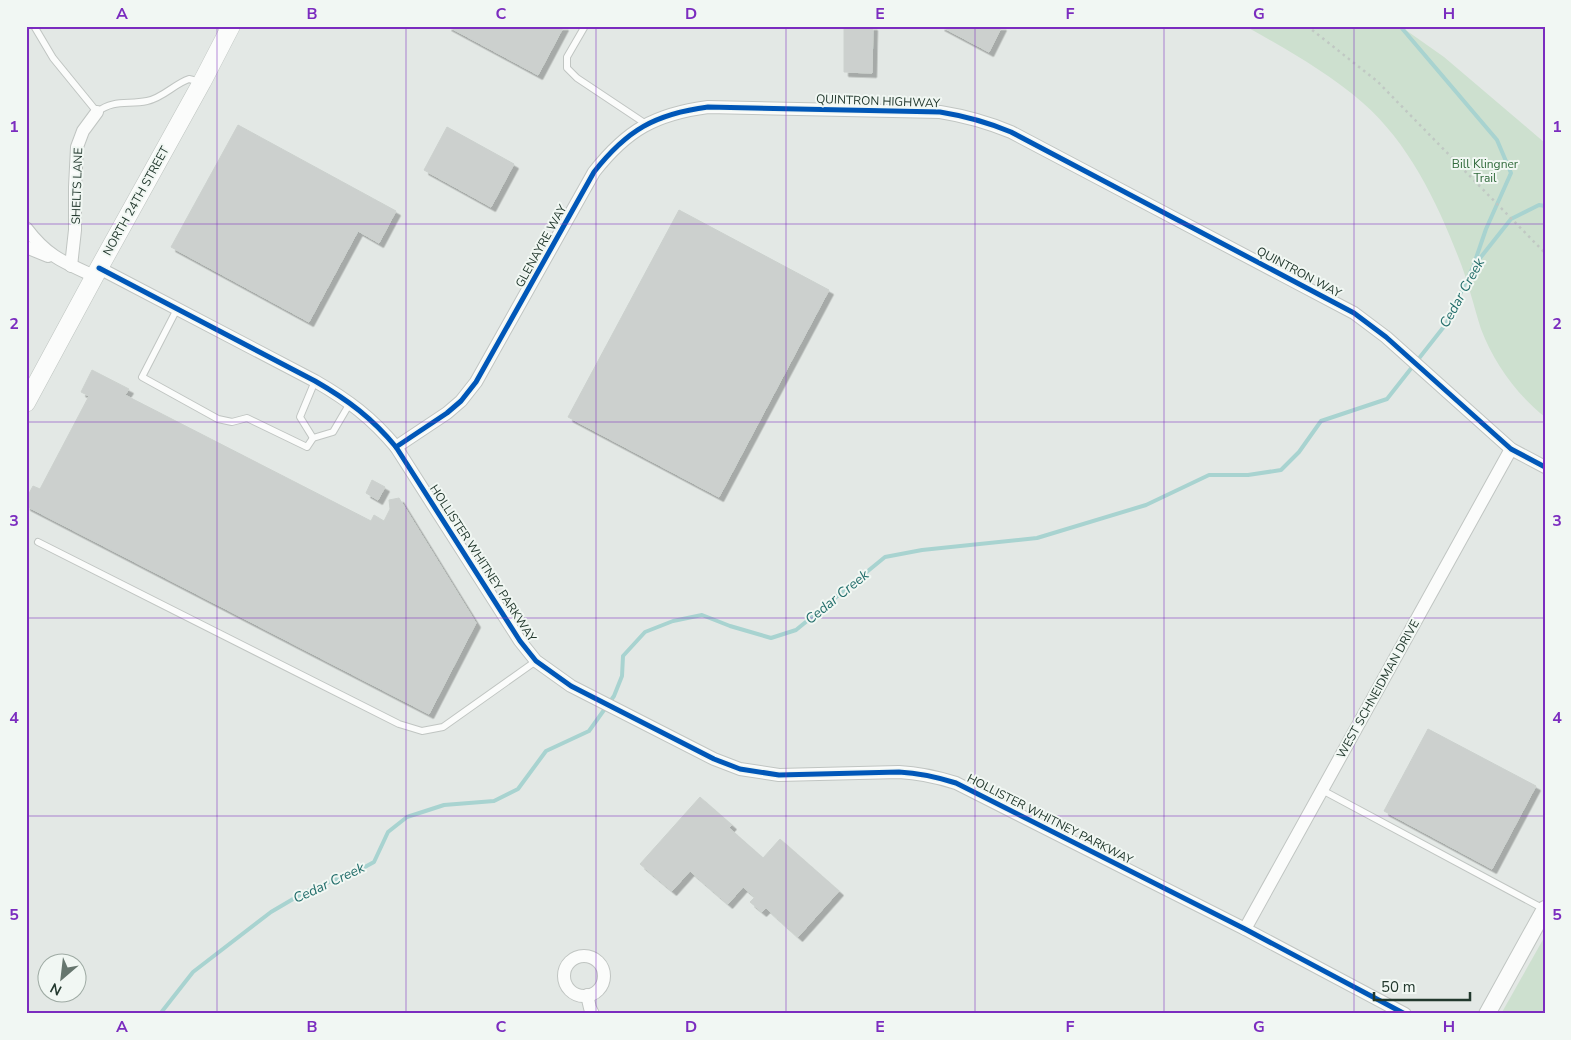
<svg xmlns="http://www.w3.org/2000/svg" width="1571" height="1040" font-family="'Nunito Sans',sans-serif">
<defs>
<filter id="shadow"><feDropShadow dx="4.5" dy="4.5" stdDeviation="0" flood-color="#0004"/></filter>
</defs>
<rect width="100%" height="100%" fill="#e3e8e5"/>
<g fill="#cde0cf">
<path d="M 1245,26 L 1400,26 L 1444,57 L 1545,143 L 1545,417 C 1516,394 1494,363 1481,329 C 1474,307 1469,285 1461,264 C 1439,206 1410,144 1363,103 C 1327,72 1286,49 1245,26 Z"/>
<polygon points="1545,936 1545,1014 1501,1014"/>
</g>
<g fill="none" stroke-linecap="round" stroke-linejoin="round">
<g stroke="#a8d3d0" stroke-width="4">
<polyline points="1400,26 1497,140 1511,173 1486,229 1474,264"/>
<polyline points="160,1014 193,972 271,912 305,892 363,868 374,862 388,832 407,817 444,805 494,801 518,789 546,751 589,731 614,696 622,676 623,656 645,632 673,621 702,615 730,626 771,638 796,630 885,557 922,550 1037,538 1146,505 1209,475 1248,475 1281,470 1299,452 1321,421 1387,399 1446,324 1473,267 1511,219 1539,205 1545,206"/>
</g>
</g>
<g fill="#ccd0ce" stroke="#ccd1ce" filter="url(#shadow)">
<polygon points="447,26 564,26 538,75"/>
<polygon points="844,26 873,26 872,73 844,72"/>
<polygon points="940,26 1002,26 989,52"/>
<polygon points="238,125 396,211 379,243 358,231 309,322 171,247"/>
<polygon points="447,127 514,164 491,207 424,170"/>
<polygon points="679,210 829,290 719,497 568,417"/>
<polygon points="92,370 129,389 125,395 371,521 374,515 384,521 390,509 389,500 399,498 476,623 429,714 26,506 26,499 33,486 40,489 89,396 81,392"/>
<polygon points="372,480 385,487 378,500 366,493"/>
<polygon points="1428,729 1536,786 1492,869 1384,811"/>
<polygon points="700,797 732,825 729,828 763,858 780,839 839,891 798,937 766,908 762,912 750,902 755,897 743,887 728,904 690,871 672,891 640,864"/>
</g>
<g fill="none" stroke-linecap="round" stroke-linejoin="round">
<g stroke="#c0c5c2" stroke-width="8">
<g id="service">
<path d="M 34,26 L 53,58 L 97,112 C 114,99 128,105 147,101 C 163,98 174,84 189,79 L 201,82"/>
<polyline points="585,26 567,57 567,68 577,78 646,124"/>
<polyline points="177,309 142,377 218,419 232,422 247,418 307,447 313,438 333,432 350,403"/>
<polyline points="313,438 300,417 315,381"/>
<polyline points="38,542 399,724 422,731 443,727 536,661"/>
<polyline points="1322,790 1544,909"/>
</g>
</g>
<g stroke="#c0c5c2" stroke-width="14">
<g id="minor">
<path d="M 26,228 C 47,256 63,262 94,276"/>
<polyline points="26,247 48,256"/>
<polyline points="71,266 75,230 75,187 77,147 83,131 97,112"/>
<path d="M 99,268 L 315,381 C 348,400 372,418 396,447 L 520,641 L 536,661 L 571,686 L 714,759 L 740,769 L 779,775 L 899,772 C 919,773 937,777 956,783 L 1245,929 L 1405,1014"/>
<path d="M 396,447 L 447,413 L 461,401 L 476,382 L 594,172 C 627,130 655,114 708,107 L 940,112 C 965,116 987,122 1011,132 L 1354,313 L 1386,337 L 1511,449 L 1545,467"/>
<polyline points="1245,929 1511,449"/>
<circle cx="584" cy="976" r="20"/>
<polyline points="587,995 590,1008 593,1014"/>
</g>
</g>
<g stroke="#c0c5c2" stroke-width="18">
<polyline id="tertiary" points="1487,1014 1545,909"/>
</g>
<g stroke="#bec4c0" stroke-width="19">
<polyline id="secondary" points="26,403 99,268 202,82 231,26"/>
</g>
<polyline stroke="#c0c8c3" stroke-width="2.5" stroke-dasharray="2.5 4" stroke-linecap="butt" points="1307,26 1377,81 1545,253"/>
<use href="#service" stroke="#fbfcfb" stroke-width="6"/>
<use href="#minor" stroke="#fbfcfb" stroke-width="12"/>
<use href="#tertiary" stroke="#fbfcfb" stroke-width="16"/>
<use href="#secondary" stroke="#fbfcfb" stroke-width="18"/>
<g stroke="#f1f7f3" stroke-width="8">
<g id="cycleway">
<path d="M 99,268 L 315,381 C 348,400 372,418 396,447 L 520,641 L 536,661 L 571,686 L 714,759 L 740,769 L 779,775 L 899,772 C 919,773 937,777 956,783 L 1245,929 L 1405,1014"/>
<path d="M 396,447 L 447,413 L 461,401 L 476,382 L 594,172 C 627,130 655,114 708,107 L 940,112 C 965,116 987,122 1011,132 L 1354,313 L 1386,337 L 1511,449 L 1545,467"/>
</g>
</g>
<use href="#cycleway" stroke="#0057b8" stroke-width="5"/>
</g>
<path fill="none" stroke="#7b2cbf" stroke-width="1" stroke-opacity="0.55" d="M 217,26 L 217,1014M 406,26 L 406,1014M 596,26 L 596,1014M 786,26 L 786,1014M 975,26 L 975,1014M 1164,26 L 1164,1014M 1354,26 L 1354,1014M 26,224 L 1545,224M 26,422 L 1545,422M 26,618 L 1545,618M 26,816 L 1545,816"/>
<g text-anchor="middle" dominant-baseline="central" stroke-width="4" stroke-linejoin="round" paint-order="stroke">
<g font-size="12" fill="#23392e" stroke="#f1f7f3">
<text transform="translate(878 101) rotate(2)">QUINTRON HIGHWAY</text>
<text transform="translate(77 186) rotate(-88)">SHELTS LANE</text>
<text transform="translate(136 201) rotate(-61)">NORTH 24TH STREET</text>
<text transform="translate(541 246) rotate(-61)">GLENAYRE WAY</text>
<text transform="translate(1299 272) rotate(28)">QUINTRON WAY</text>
<text transform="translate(483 563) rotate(57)">HOLLISTER WHITNEY PARKWAY</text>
<text transform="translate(1378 689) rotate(-61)">WEST SCHNEIDMAN DRIVE</text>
<text transform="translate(1050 819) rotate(27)">HOLLISTER WHITNEY PARKWAY</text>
</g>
<g font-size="12" fill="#316b3c" stroke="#f1f7f3">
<text x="1485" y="164">Bill Klingner<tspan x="1485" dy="14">Trail</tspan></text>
</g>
<g font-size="14" font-style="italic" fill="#236e6b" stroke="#f1f7f3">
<text transform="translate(1462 293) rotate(-61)">Cedar Creek</text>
<text transform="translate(837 597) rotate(-39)">Cedar Creek</text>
<text transform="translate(329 883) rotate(-25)">Cedar Creek</text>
</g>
</g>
<rect width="1571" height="1040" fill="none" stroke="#f1f7f3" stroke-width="55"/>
<g transform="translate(62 978) rotate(208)"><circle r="24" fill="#f1f7f3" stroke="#9faba4"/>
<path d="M0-4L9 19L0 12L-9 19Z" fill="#66766e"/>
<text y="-8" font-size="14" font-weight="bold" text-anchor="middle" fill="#23392e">N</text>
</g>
<path d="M1374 992v8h96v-8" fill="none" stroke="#23392e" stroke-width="2.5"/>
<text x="1381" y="992" font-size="15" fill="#23392e" stroke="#f1f7f3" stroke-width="4" paint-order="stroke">50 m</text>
<rect x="28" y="28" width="1516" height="984" fill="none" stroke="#7b2cbf" stroke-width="2"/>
<g font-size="16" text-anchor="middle" font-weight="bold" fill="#7b2cbf">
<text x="122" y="19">A</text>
<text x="312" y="19">B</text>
<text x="501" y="19">C</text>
<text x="691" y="19">D</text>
<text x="880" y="19">E</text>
<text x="1070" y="19">F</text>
<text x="1259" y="19">G</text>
<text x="1449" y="19">H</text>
<text x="14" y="132">1</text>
<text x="1557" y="132">1</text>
<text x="14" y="329">2</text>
<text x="1557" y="329">2</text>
<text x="14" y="526">3</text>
<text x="1557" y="526">3</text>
<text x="14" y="723">4</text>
<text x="1557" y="723">4</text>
<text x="14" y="920">5</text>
<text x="1557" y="920">5</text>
<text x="122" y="1032">A</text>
<text x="312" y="1032">B</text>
<text x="501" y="1032">C</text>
<text x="691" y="1032">D</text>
<text x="880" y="1032">E</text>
<text x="1070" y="1032">F</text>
<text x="1259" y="1032">G</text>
<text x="1449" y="1032">H</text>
</g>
</svg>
